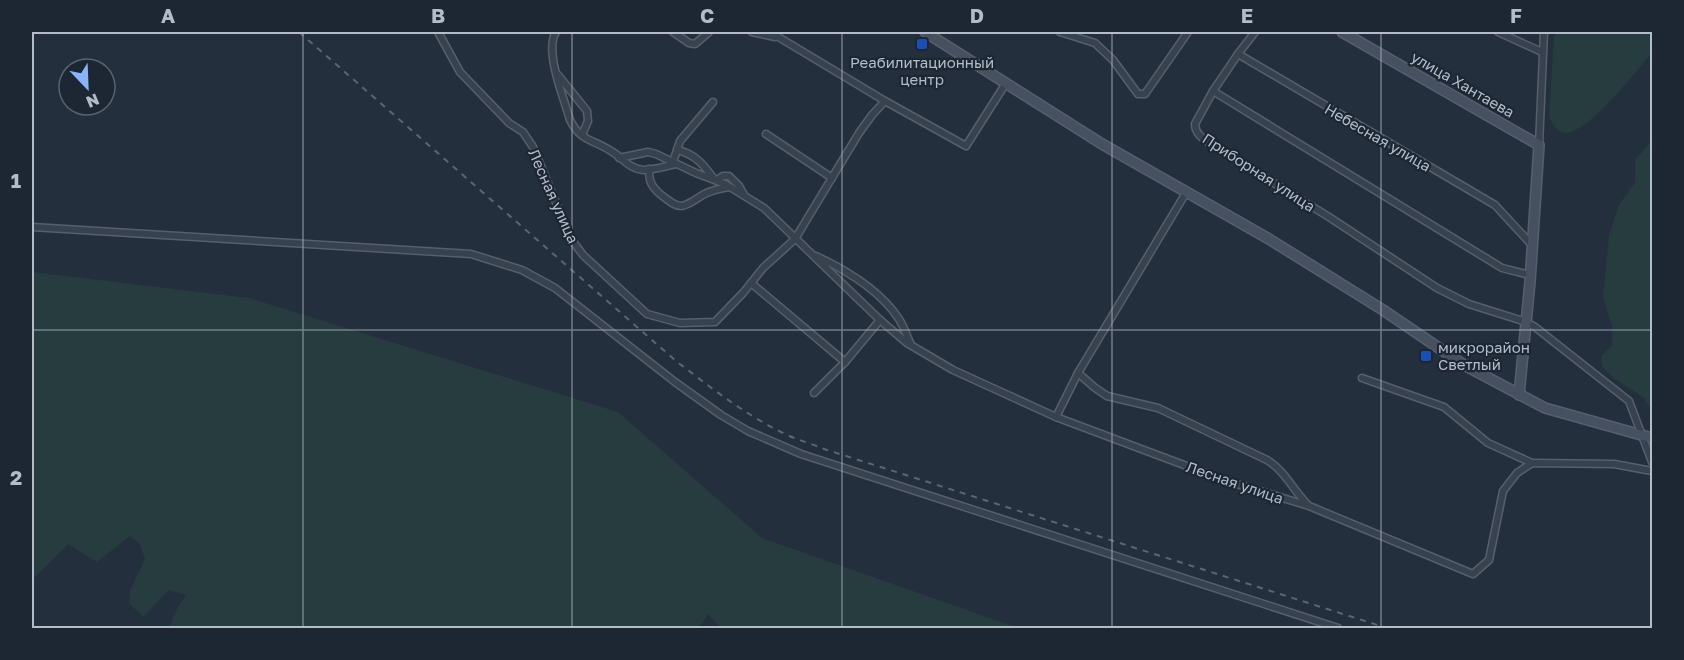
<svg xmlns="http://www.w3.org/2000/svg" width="1684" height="660" font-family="'Golos Text',sans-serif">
<rect width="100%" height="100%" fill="#242f3e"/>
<g fill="#263c3f">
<path d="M 1559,32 L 1652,32 L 1652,53 C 1636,71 1588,134 1565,133 C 1556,132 1553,124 1549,117 L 1554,36 Z"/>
<polygon points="1652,141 1652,411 1644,398 1612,377 1602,366 1601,356 1612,345 1612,326 1603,297 1609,235 1619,205 1635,182 1635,160"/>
<polygon points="32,272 249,298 618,412 762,538 1018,628 720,628 708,614 699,628 169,628 177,609 186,595 169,590 143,617 129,603 130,591 145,559 139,543 130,536 97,562 68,544 32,580"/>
</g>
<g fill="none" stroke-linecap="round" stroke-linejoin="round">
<g stroke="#565f6c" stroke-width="9">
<g id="street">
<polyline points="438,32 460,72 509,123 523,132 533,147 571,239 583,255 647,314 680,323 715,322 743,293 763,268 795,239 859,133 872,115 885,101"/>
<path d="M 556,32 C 544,51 564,98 570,120 C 581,142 593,139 611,151 C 622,157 629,169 643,170 C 654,170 666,166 676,164"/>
<polyline points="673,32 689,43 695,44 709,32"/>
<polyline points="752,32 775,37"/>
<polyline points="770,32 885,101 966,146 1006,83"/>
<polyline points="1060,32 1095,43 1113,60 1138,94 1145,94 1188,32"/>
<polyline points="1255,32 1238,54 1495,205 1532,245"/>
<polyline points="1498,32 1542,52"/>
<polyline points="558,75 587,111 588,121 582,135"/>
<polyline points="1213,91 1238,54"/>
<polyline points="766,134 832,178"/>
<polyline points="1539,145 1544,32"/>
<path d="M 677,150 C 695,154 703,164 714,179"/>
<polyline points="619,158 648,152 656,154 696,173 725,184 764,208 880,320 907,343 953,370 1056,417 1224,480 1309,506 1473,574 1489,560 1503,491 1517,473 1532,463 1614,464 1652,471"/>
<polyline points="673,162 680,141 713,102"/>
<path d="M 649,169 C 649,181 651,186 660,194 C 680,210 681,209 701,196 C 710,190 719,189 729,187"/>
<polyline points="717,180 723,176 729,176 739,186 744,195"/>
<polyline points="32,227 471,254 522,270 555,288 675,382 721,415 748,431 801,454 1338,628"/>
<path d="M 816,256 C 846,270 880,290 899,319 C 904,327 907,336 911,345"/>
<path d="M 1530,275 L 1502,268 L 1213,91 L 1195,124 C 1195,133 1202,138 1209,143 L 1329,217 L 1437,288 L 1469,304 L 1526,322 L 1535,327 L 1629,401 L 1652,462"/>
<polyline points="751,283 845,362"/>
<path d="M 1078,373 L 1094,387 L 1107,396 L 1158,408 L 1267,460 C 1285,471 1293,490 1308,505"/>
<polyline points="1362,378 1444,407 1488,443 1532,463"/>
<polyline points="814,393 845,362 880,320"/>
<polyline points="1056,417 1078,373 1187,191"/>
</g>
</g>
<g stroke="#565f6c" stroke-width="12">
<g id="secondary">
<polyline points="925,32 1102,144 1269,239 1383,310 1464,365 1545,408 1652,438"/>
<polyline points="1342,32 1539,145 1530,282 1519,395"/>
</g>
</g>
<use href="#street" stroke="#38414e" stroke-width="6"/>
<use href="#secondary" stroke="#465061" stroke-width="9"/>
<path stroke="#5a6575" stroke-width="2" stroke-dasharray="6 6" stroke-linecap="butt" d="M 299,32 L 676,361 C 710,387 743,413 781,432 C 794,439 810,443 824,449 L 1387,628"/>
</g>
<path fill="none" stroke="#b4bcc9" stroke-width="1.5" stroke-opacity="0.55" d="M 303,32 L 303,628M 572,32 L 572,628M 842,32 L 842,628M 1112,32 L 1112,628M 1381,32 L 1381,628M 32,330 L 1652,330"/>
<g fill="#1a4fb4" stroke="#1d2633" stroke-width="2">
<rect x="916" y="38" width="12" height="12" rx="3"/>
<rect x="1420" y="350" width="12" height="12" rx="3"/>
</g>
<g text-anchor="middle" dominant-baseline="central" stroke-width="4.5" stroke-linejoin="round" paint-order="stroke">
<g font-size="15" fill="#b4bcc9" stroke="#1d2633">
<text x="922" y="62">Реабилитационный<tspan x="922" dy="17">центр</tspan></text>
<text x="1438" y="347" text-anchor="start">микрорайон<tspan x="1438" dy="17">Светлый</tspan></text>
</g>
<g font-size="15" fill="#b4bcc9" stroke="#1d2633">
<text transform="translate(1463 84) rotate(30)">улица Хантаева</text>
<text transform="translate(1378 137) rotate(30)">Небесная улица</text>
<text transform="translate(1259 172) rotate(33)">Приборная улица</text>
<text transform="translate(554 196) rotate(66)">Лесная улица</text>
<text transform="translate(1235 482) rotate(19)">Лесная улица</text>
</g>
</g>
<rect width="1684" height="660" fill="none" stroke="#1d2633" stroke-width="66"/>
<g transform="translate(87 87) rotate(157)"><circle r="28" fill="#1d2633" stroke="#59626f" stroke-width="1.5"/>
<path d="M0-4.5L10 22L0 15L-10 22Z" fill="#8ab4f8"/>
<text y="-9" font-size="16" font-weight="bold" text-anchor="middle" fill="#b4bcc9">N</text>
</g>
<rect x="33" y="33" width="1618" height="594" fill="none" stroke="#b4bcc9" stroke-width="2"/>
<g font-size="20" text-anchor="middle" font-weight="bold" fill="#b4bcc9">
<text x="168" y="23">A</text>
<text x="438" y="23">B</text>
<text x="707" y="23">C</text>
<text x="977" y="23">D</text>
<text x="1247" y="23">E</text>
<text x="1516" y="23">F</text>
<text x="16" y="188">1</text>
<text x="16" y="485">2</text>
</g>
</svg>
